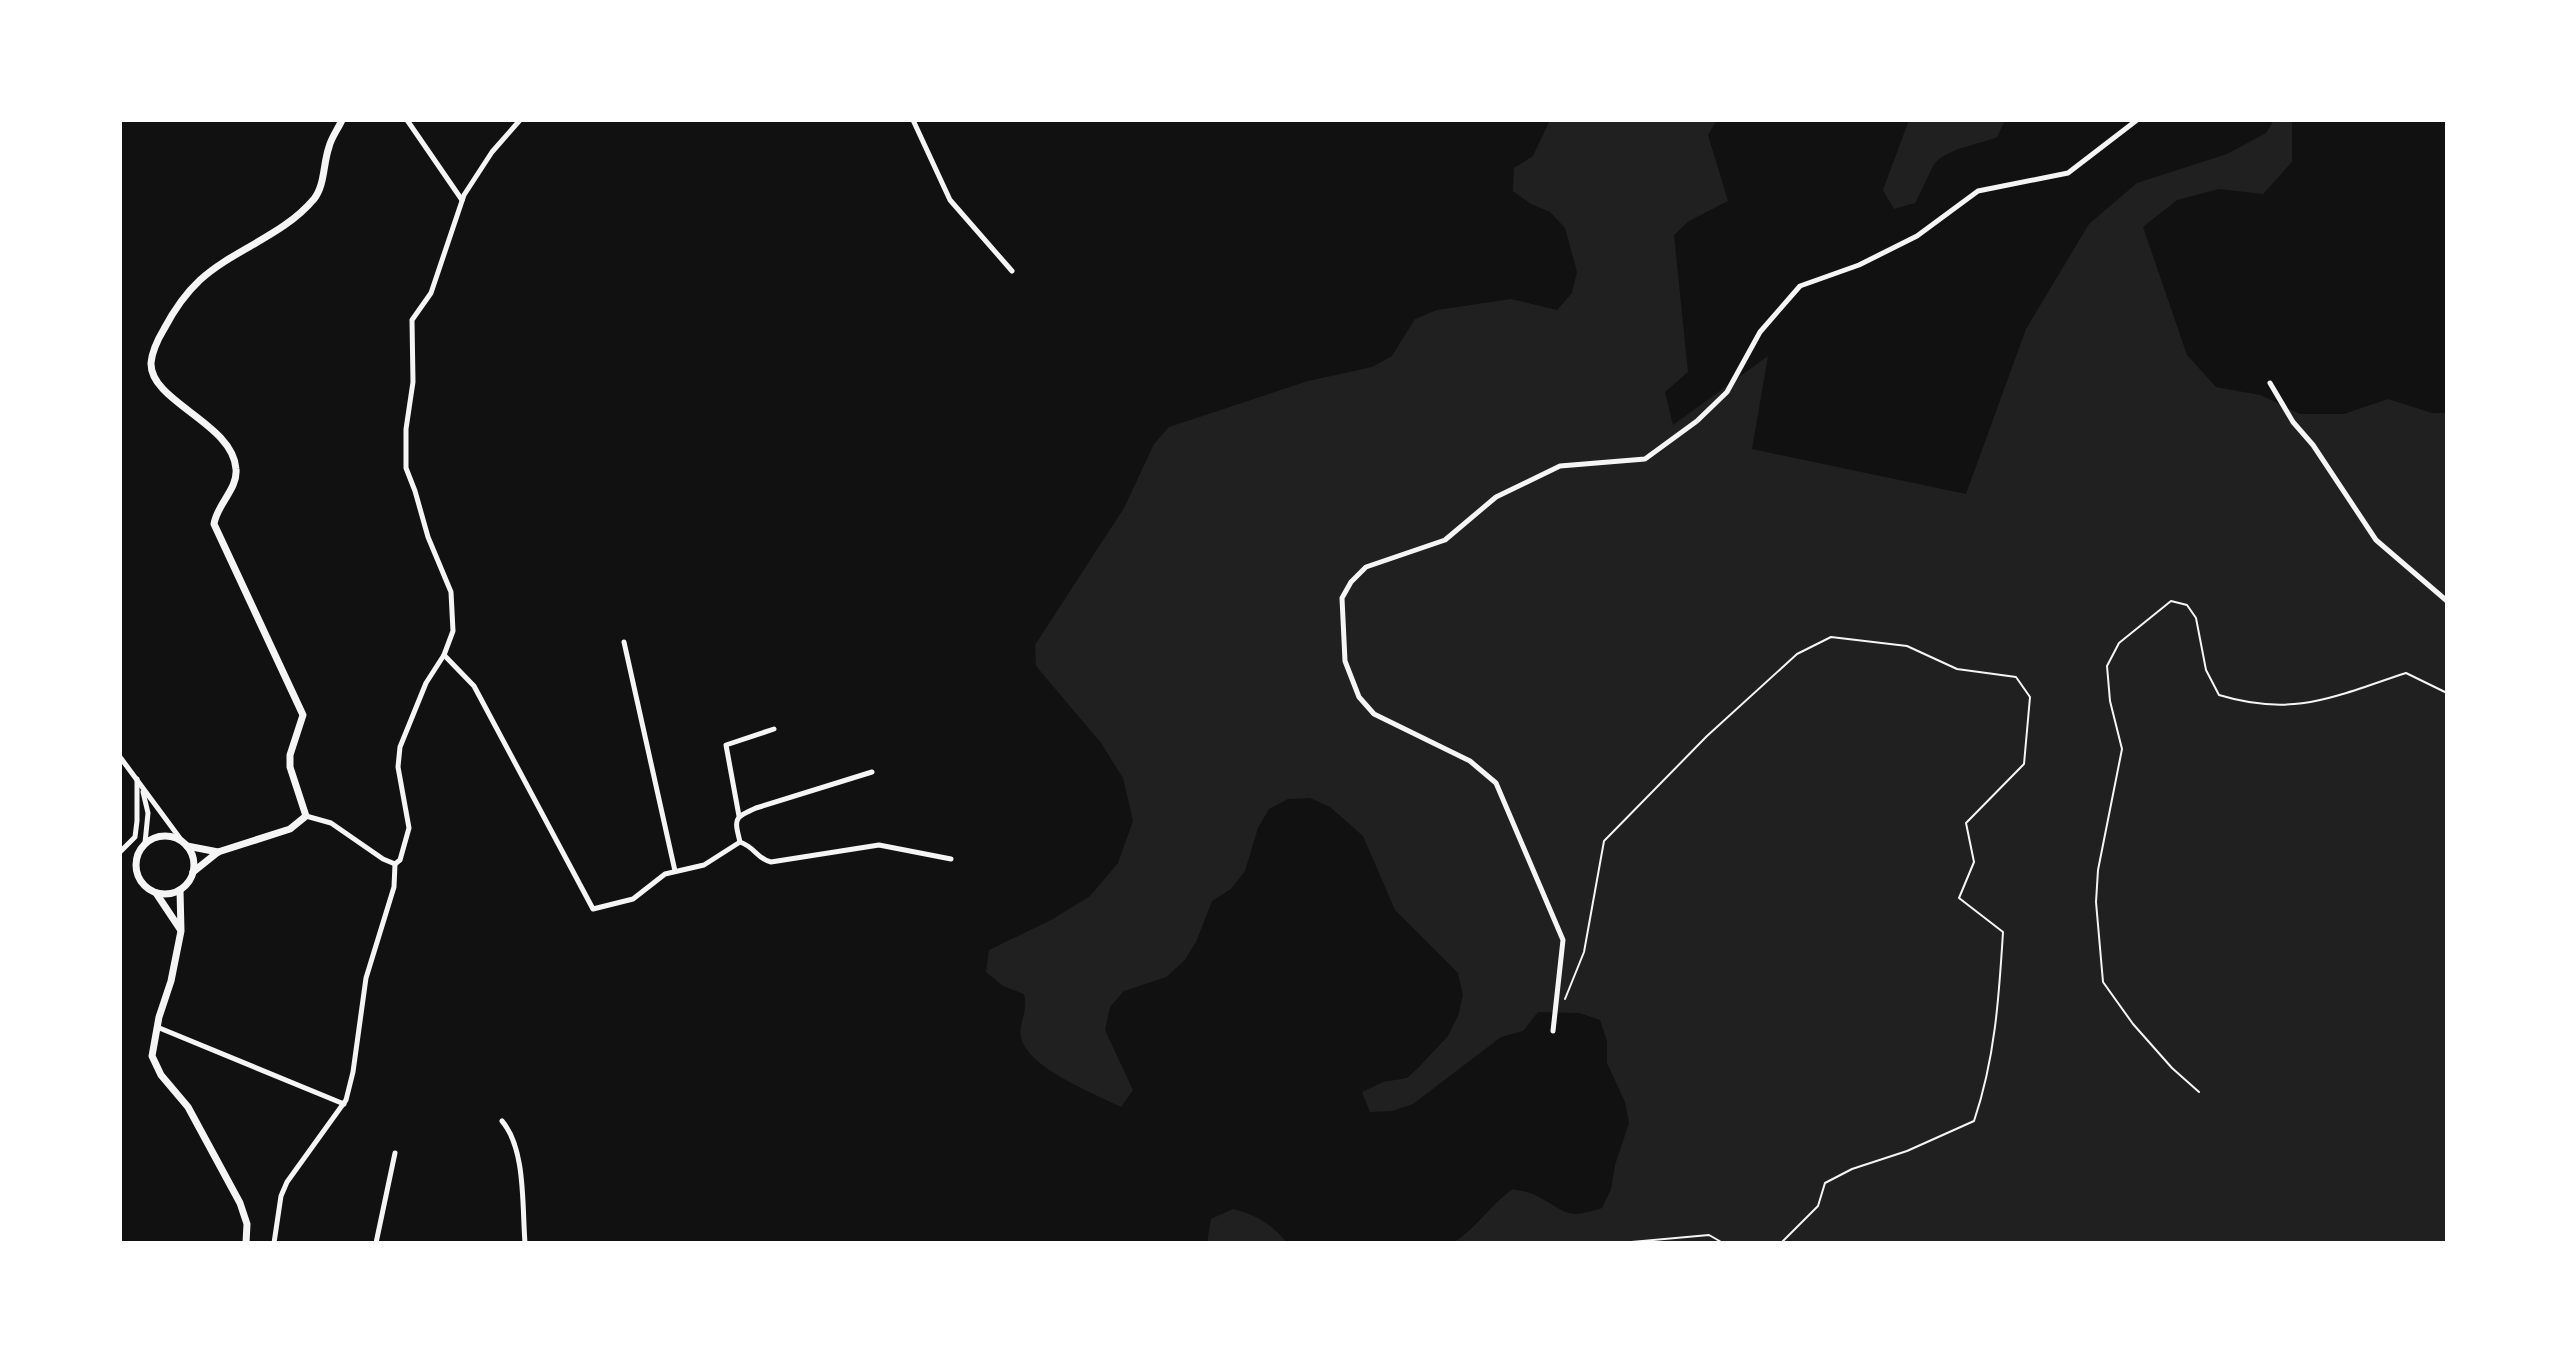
<svg xmlns="http://www.w3.org/2000/svg" width="2567" height="1363" font-family="'Golos Text',sans-serif">
<rect width="100%" height="100%" fill="#111"/>
<g fill="#202020">
<path d="M 1550,120 L 1717,120 L 1708,135 L 1728,201 L 1689,221 L 1674,235 L 1688,372 L 1665,392 L 1673,425 L 1768,356 L 1752,449 L 1966,494 L 2026,329 L 2089,224 L 2137,183 L 2227,154 L 2266,133 L 2274,120 L 2292,120 L 2292,162 L 2263,194 L 2219,189 L 2177,200 L 2143,227 L 2187,355 L 2216,387 L 2260,395 L 2300,414 L 2344,414 L 2388,399 L 2432,413 L 2447,413 L 2447,1243 L 1453,1243 C 1477,1228 1490,1205 1513,1189 C 1521,1191 1530,1192 1537,1196 C 1567,1212 1566,1220 1602,1208 L 1611,1189 L 1615,1165 L 1629,1123 L 1625,1102 L 1607,1063 L 1607,1041 L 1600,1020 L 1579,1013 L 1538,1012 L 1523,1031 L 1501,1037 L 1413,1104 L 1392,1111 L 1370,1112 L 1362,1092 L 1383,1082 L 1407,1078 L 1417,1069 L 1448,1036 L 1458,1016 L 1463,995 L 1458,973 L 1395,910 L 1363,836 L 1330,807 L 1310,798 L 1288,799 L 1269,809 L 1258,828 L 1245,871 L 1231,889 L 1212,901 L 1196,942 L 1184,961 L 1166,977 L 1124,991 L 1110,1007 L 1105,1030 L 1133,1090 L 1121,1107 C 1095,1094 1026,1067 1021,1037 C 1018,1023 1029,1011 1024,994 L 1003,986 L 986,972 L 989,950 L 1051,920 L 1090,896 L 1118,863 L 1133,821 L 1123,778 L 1101,743 L 1036,666 L 1035,645 L 1124,508 L 1154,444 L 1169,427 L 1308,381 L 1372,367 L 1392,356 L 1415,319 L 1437,310 L 1511,299 L 1557,310 L 1572,293 L 1577,272 L 1565,228 L 1550,212 L 1531,204 L 1513,191 L 1514,168 L 1533,156 Z"/>
<path d="M 1909,120 L 2005,120 L 1997,137 C 1978,145 1951,147 1936,162 C 1931,168 1921,193 1915,203 L 1894,209 L 1883,190 Z"/>
<path d="M 1233,1209 C 1257,1215 1271,1224 1287,1243 L 1207,1243 L 1211,1219 Z"/>
</g>
<g fill="none" stroke-linecap="round" stroke-linejoin="round">
<g stroke="#f5f5f5" stroke-width="2">
<path d="M 1565,999 L 1584,952 L 1604,841 L 1707,736 L 1797,654 L 1831,637 L 1907,646 L 1957,669 L 2016,677 L 2030,697 L 2024,764 L 1966,823 L 1974,862 L 1959,898 L 2003,932 C 1999,997 1995,1059 1974,1121 L 1907,1151 L 1852,1169 L 1825,1183 L 1818,1206 L 1781,1243"/>
<path d="M 2199,1092 L 2172,1068 L 2133,1024 L 2103,982 L 2096,902 L 2098,870 L 2122,749 L 2110,701 L 2107,666 L 2119,643 L 2171,601 L 2187,605 L 2196,618 L 2206,670 L 2219,695 C 2295,718 2335,696 2406,673 L 2447,693"/>
<polyline points="1620,1243 1709,1235 1723,1243"/>
</g>
<g stroke="#f5f5f5" stroke-width="5">
<polyline points="407,120 462,200"/>
<polyline points="913,120 950,200 1012,271"/>
<polyline points="2270,383 2293,422 2313,445 2376,540 2447,601"/>
<polyline points="624,642 675,871"/>
<path d="M 444,655 L 474,686 L 593,909 L 633,899 L 665,874 L 704,865 L 740,842 C 755,847 757,859 771,862 L 879,845 L 951,859"/>
<polyline points="120,757 182,841"/>
<polyline points="143,792 148,813 145,843"/>
<polyline points="306,816 331,823 383,859 395,864 400,860 409,828 398,767 400,747 426,683 444,655 453,631 451,592 428,537 415,491 406,468 406,429 413,382 412,320 431,293 464,195 492,152 520,120"/>
<polyline points="739,816 726,745 774,729"/>
<path d="M 740,842 C 734,818 734,818 756,808 L 872,772"/>
<polyline points="120,852 135,837 137,821 137,779"/>
<polyline points="157,1027 344,1104"/>
<polyline points="1553,1031 1563,940 1496,783 1470,761 1374,714 1359,697 1345,661 1342,598 1351,582 1366,567 1445,540 1496,497 1560,466 1645,459 1697,421 1727,392 1760,332 1800,286 1859,265 1917,236 1978,191 2068,173 2137,120"/>
<path d="M 502,1121 C 526,1149 522,1206 525,1243"/>
<polyline points="274,1243 281,1196 287,1182 346,1100 353,1072 366,978 394,887 395,864"/>
<polyline points="376,1243 395,1153"/>
</g>
<g stroke="#f5f5f5" stroke-width="7">
<circle cx="165" cy="865" r="29"/>
<polyline points="187,846 218,852"/>
<path d="M 193,872 L 218,852 L 290,829 L 306,816 L 290,767 L 290,755 L 303,715 L 214,524 C 217,504 238,489 236,469 C 233,423 150,402 151,363 C 152,351 158,339 164,329 C 173,312 186,293 200,280 C 234,249 283,236 314,199 C 325,185 323,164 329,147 C 331,138 338,129 342,120"/>
<polyline points="180,890 181,931 171,981 159,1017 152,1056 161,1075 188,1107 240,1203 247,1224 246,1243"/>
<polyline points="156,893 180,929"/>
</g>
</g>
<rect width="2567" height="1363" fill="none" stroke="#ffffff" stroke-width="244"/>
</svg>
